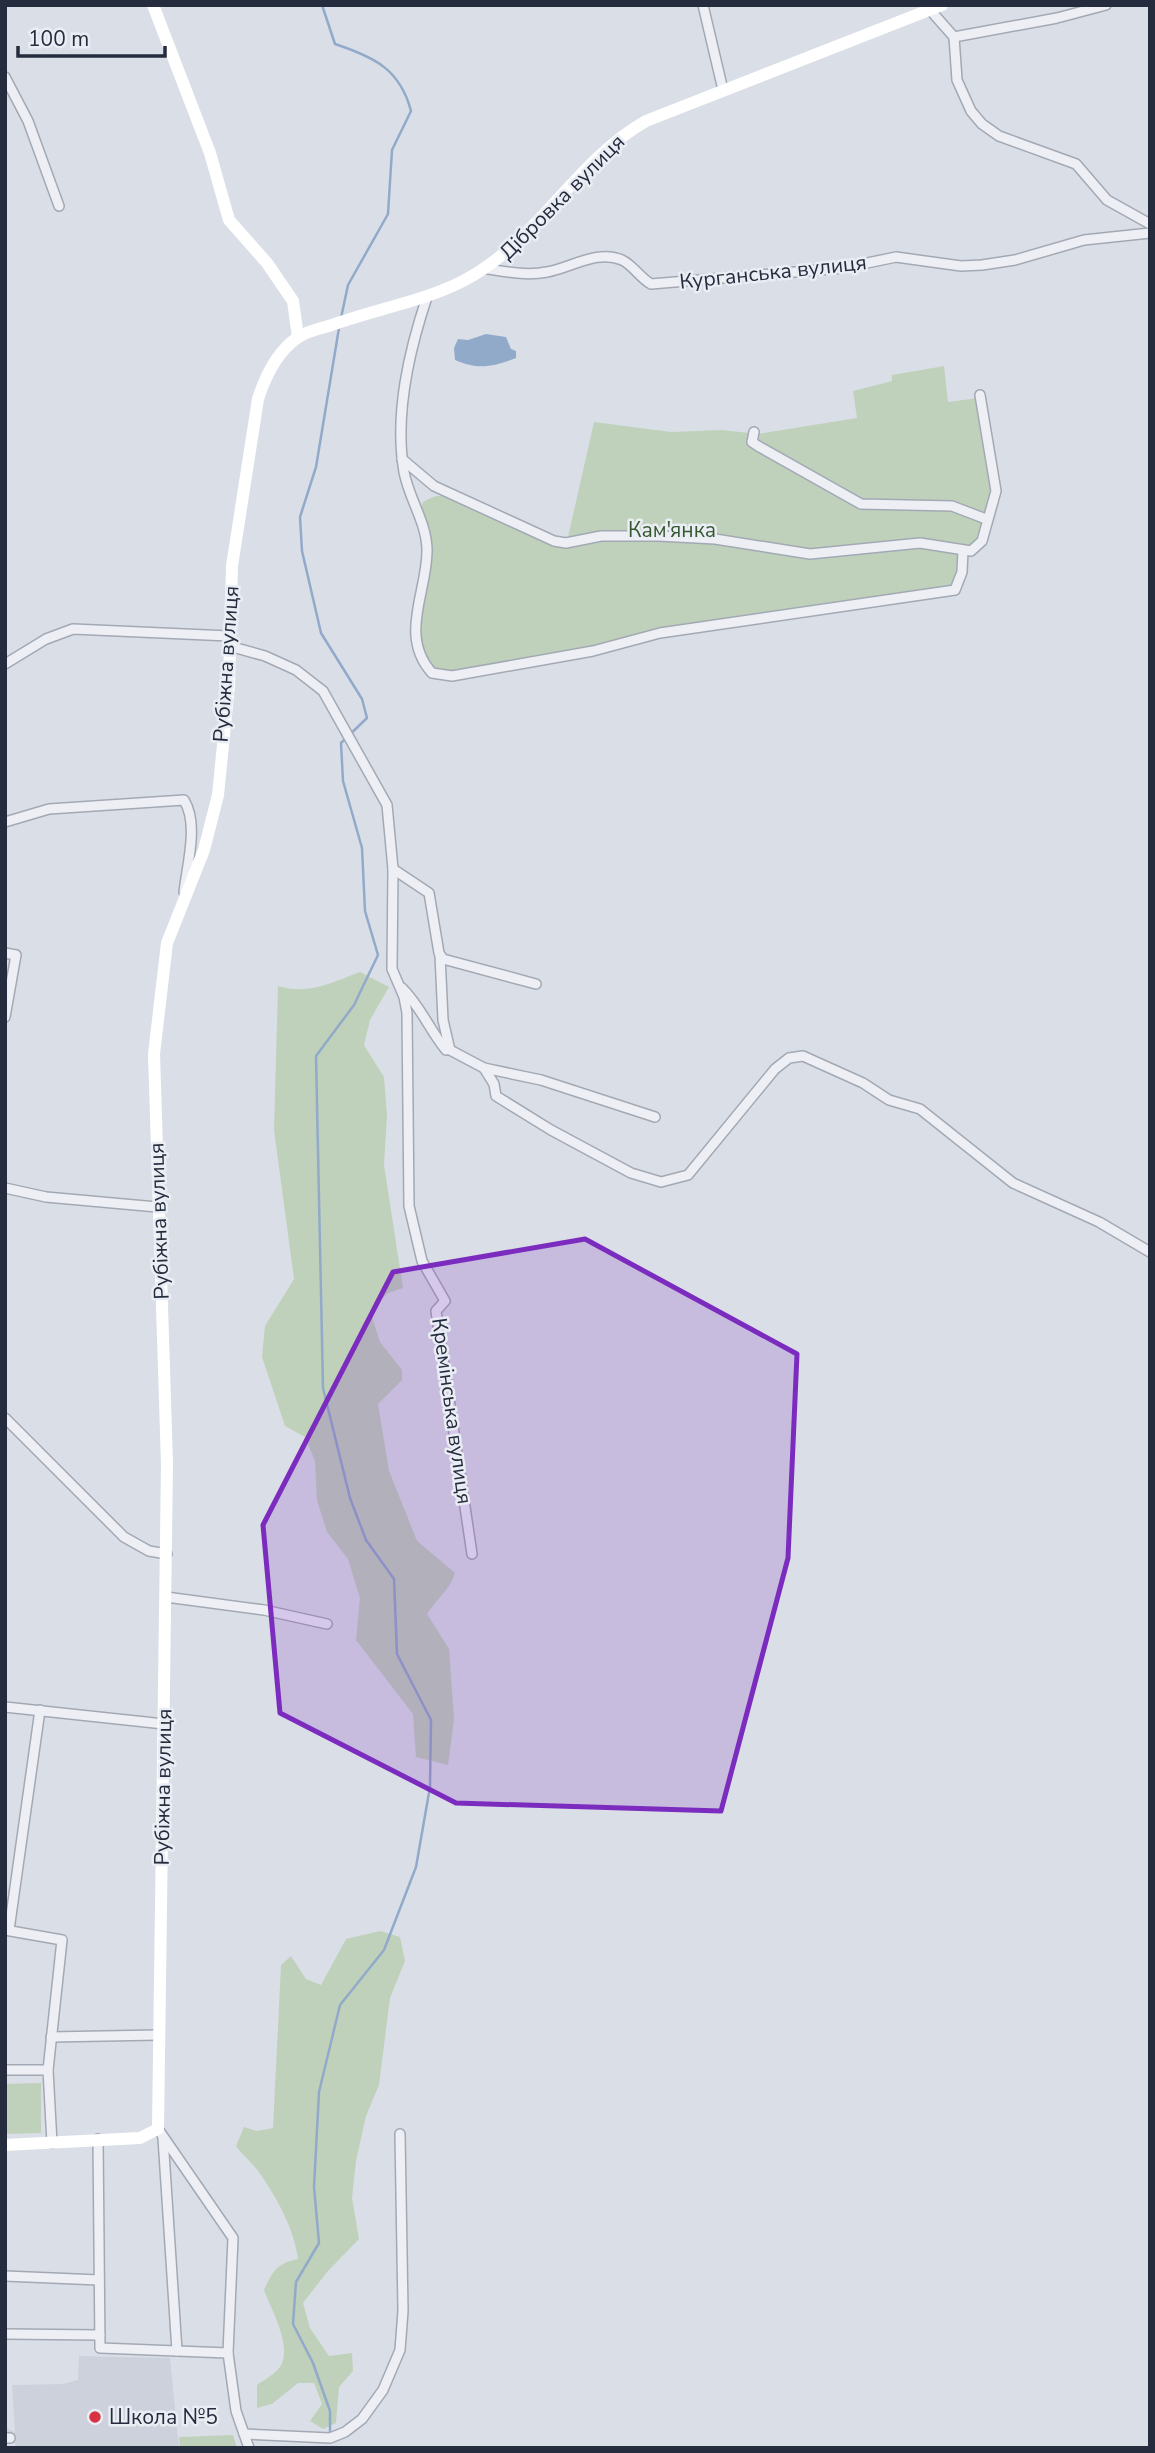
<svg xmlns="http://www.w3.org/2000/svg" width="1155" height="2453" font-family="'Nunito Sans',sans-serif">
<rect width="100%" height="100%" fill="#dadfe7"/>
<polygon fill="#ccd1dc" points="79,2356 170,2358 179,2448 16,2448 15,2443 5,2443 5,2393 6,2428 15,2432 12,2385 63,2384 78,2380"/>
<g fill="#bfd1bb">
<path d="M 944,366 L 948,402 L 978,398 L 994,494 L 976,545 L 968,547 L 954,587 L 647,633 L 592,649 L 461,673 L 434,670 C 408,630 426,601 429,558 C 431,543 424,524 421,509 L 423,502 C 429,499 436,495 443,496 C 480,503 516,526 549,544 L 562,546 L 568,537 L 594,422 L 671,432 L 722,430 L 758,434 L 857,418 L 853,391 L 892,381 L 892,375 Z"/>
<path d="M 360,972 L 389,987 L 370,1020 L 364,1045 L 384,1077 L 387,1116 L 384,1165 L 403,1288 L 388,1293 L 370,1311 L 380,1342 L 402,1370 L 402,1380 L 378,1404 L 389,1471 L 417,1541 L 455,1573 C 450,1590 436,1599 427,1614 L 449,1649 L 454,1719 L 448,1765 L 416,1757 L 413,1714 L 356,1640 L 360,1598 L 348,1559 L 327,1532 L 317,1500 L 315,1461 L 305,1437 L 285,1426 L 262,1357 L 265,1326 L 294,1279 L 274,1130 L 278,986 C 308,995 331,983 360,972 Z"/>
<path d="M 380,1931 L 400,1937 L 405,1961 L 390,1998 L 379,2085 L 366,2116 L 356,2161 L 352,2198 L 359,2239 L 328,2271 L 303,2303 L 310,2328 L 329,2356 L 352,2353 L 353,2371 L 339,2387 L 336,2423 L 323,2429 L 310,2421 L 322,2404 L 314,2383 L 298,2383 L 272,2404 L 257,2408 L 257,2385 C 264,2380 275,2374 280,2367 C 293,2347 271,2309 264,2290 C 273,2271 277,2263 298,2259 C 294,2229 278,2200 261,2175 C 254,2164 243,2156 236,2146 L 244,2127 L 257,2131 L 273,2128 L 281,1965 L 291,1956 L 306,1979 L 321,1985 L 346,1939 Z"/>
<polygon points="41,2083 41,2133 5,2134 5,2084"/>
<polygon points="233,2435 237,2448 180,2448 179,2437"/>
</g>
<path fill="#92aaca" d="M 486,334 L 506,337 L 511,349 L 516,351 L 516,358 C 493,367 478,370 455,360 L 454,348 L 458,339 L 468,340 Z"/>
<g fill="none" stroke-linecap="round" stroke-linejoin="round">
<g stroke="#92aaca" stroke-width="2.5">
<path d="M 322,5 L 335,44 C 374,57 400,69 411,111 L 392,150 L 388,214 L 348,285 L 341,318"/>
<polyline points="330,2435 330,2411 313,2363 293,2324 296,2282 319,2243 314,2187 319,2092 340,2005 384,1950 416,1867 430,1787 431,1720 397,1654 394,1579 366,1540 350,1498 323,1388 316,1056 354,1005 378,955 365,911 362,848 343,781 341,743 367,718 362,699 321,633 302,551 300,517 316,467 339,328"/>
</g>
<g stroke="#a3a9b4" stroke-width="12">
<g id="street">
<polyline points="703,5 723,90"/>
<polyline points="931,11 954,37 1057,18 1106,5"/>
<polyline points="954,37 957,80 971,111 982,124 999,136 1076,164 1107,200 1150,224"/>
<polyline points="5,77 28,121 59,206"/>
<path d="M 488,269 C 507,272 527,276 547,272 C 571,268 597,249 622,260 C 633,265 640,278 651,284 L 843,268 L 896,257 L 961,266 L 982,265 L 1015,260 L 1084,240 L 1150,233"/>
<path d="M 427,297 C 409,351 394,414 404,472 C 409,499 426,521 427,549 C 428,591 398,635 432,673 L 452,676 L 593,651 L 660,633 L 955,590 L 962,572 L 963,551"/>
<polyline points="754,432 752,442 758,446 861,504 952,506 986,519"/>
<polyline points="402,459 434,486 554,541 566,543 601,536 659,536 715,539 810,554 920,543 971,551 982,541 996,491 980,395"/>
<polyline points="229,646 265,656 296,670 323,691 387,805 393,869 429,893 439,953 443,959 536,984"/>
<polyline points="5,664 46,639 73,629 229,636"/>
<path d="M 5,822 L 49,809 L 184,800 C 199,824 187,865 184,892"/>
<polyline points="393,869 392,969 404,997 407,1013 409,1206 422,1261 445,1301 436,1311 472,1554"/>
<polyline points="5,953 16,955 5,1017"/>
<polyline points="440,955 443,1020 450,1050 484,1068 541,1080 655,1117"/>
<path d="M 402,988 C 421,1007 429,1029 446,1050"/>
<polyline points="484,1068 494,1084 496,1096 551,1130 631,1173 661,1182 688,1175 775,1069 789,1058 803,1056 863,1083 889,1100 920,1109 1013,1183 1099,1222 1150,1252"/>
<polyline points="5,1188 46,1197 157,1207"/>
<polyline points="5,1418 124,1537 149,1551 167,1554"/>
<polyline points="166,1597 264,1610 327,1624"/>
<polyline points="5,1707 164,1724"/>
<polyline points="5,1930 62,1940 48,2070 52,2143"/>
<polyline points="9,1930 40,1710"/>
<polyline points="51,2037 157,2035"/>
<polyline points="5,2070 48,2070"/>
<polyline points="158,2129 233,2238 228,2353 236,2411 249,2448"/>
<polyline points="163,2138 177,2351"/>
<polyline points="98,2139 100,2348 228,2353"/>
<polyline points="5,2276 99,2280"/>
<polyline points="5,2334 100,2335"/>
<polyline points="244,2434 330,2438 345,2432 362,2419 383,2390 400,2350 403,2311 400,2134"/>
<polyline points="5,2438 10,2438"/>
</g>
</g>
<use href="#street" stroke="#edeff5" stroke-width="9"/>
<g stroke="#fff" stroke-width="12">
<polyline points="153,5 210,153 229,220 267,263 293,301 298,337"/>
<path d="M 5,2145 L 140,2138 L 158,2129 L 167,1464 L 154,1054 L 167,943 L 204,850 L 218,795 L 229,685 L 232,566 L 258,399 C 265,377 277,352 297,338 C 306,331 322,328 332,325 C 375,309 422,302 463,281 C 537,243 574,162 646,121 L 942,5"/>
</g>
</g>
<path fill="#7b2cbf" fill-opacity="0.2" stroke="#7b2cbf" stroke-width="5" stroke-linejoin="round" d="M 585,1239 L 797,1354 L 788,1558 L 721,1811 L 456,1803 L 280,1713 L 263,1525 L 393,1272 Z"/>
<circle fill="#d83343" stroke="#eaedf4" stroke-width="2.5" cx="95" cy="2417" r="7"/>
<g text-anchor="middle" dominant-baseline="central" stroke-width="5" stroke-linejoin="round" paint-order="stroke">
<g font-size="21" fill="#242c3d" stroke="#eaedf4">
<text transform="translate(562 197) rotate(-45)">Дібровка вулиця</text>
<text transform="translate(773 272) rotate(-6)">Курганська вулиця</text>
<text transform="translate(226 664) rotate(-86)">Рубіжна вулиця</text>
<text transform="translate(159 1221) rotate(-92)">Рубіжна вулиця</text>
<text transform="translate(452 1411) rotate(82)">Кремінська вулиця</text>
<text transform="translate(163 1787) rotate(-89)">Рубіжна вулиця</text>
</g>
<g font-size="21" fill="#365a30" stroke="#eaedf4">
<text x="672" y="530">Кам'янка</text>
</g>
<g font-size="21" fill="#242c3d" stroke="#eaedf4" text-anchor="start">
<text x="109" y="2417">Школа №5</text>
</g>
</g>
<rect width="1155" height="2453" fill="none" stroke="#242c3d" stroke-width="14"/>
<path d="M18 46v10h147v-10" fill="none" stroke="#242c3d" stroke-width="3.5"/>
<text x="28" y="46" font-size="21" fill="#242c3d" stroke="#eaedf4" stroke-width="5" paint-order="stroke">100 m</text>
</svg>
